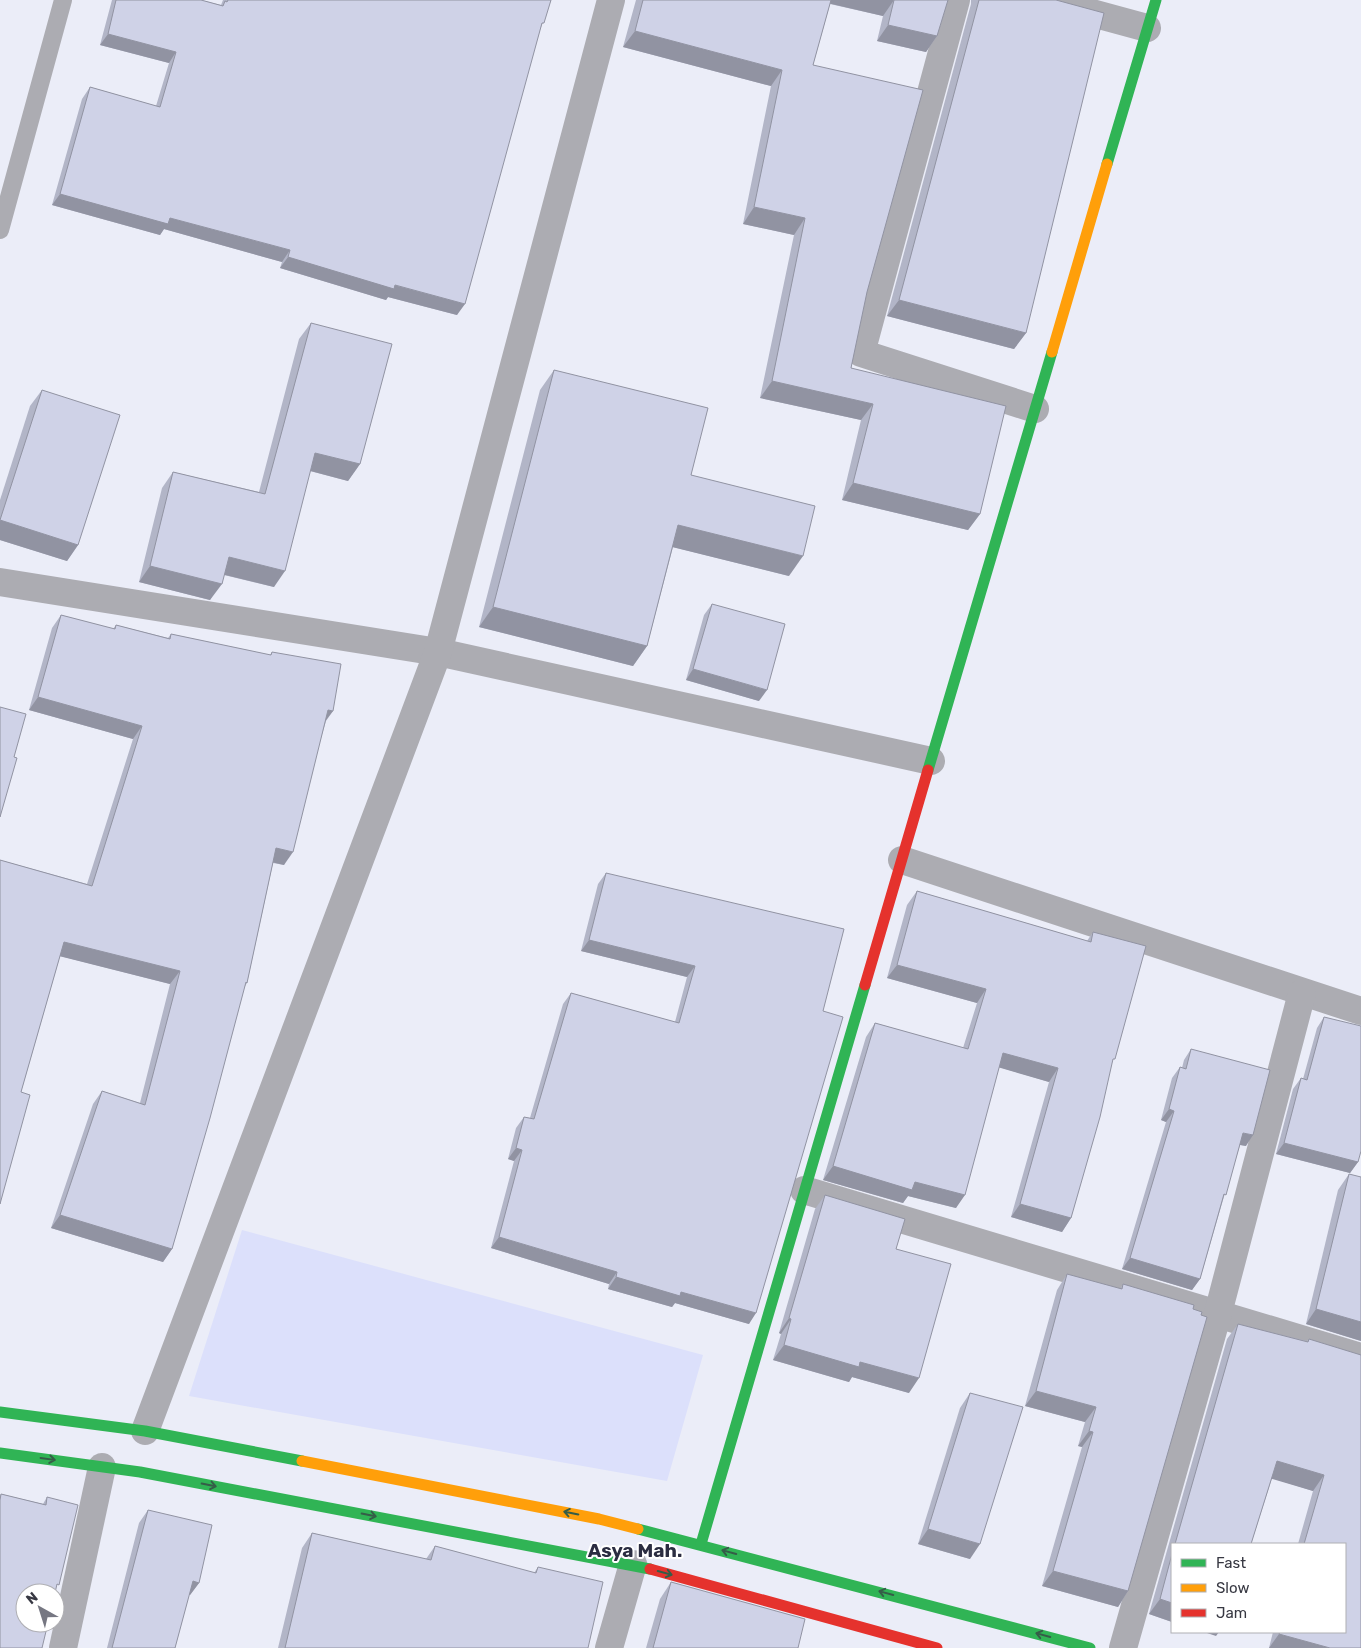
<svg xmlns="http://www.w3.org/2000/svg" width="1361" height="1648" font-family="Rubik,sans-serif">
<rect width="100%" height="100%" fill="#ebedf8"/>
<polygon fill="#dce0fb" points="242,1230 703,1355 667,1481 189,1396"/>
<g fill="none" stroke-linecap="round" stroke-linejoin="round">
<polyline stroke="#acacb2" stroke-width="18" points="0,230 63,0"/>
<g stroke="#acacb2" stroke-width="28">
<polyline points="956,0 861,353 1035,409"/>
<polyline points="1044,0 1147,28"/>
<polyline points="0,582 438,652 931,761"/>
<polyline points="902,860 1361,1011"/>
<polyline points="804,1190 1361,1357"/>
<polyline points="145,1431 438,652 611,0"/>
<polyline points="63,1648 102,1467"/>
<polyline points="609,1648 633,1564"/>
<polyline points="1123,1648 1218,1313 1302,993"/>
</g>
<g stroke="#30b455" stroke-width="11">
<polyline points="1107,164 1156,0"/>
<polyline points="928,770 1052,352"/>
<polyline points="0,1412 145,1431 302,1461"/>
<polyline points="0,1453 140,1472 650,1569"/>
<polyline points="638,1529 1090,1648"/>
<polyline points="701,1544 865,985"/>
</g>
<g stroke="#ff9f0a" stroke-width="11">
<polyline points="1052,352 1107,164"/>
<polyline points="302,1461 599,1519 638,1529"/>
</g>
<g stroke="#e5322d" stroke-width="11">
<polyline points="865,985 928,770"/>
<polyline points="650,1569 937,1648"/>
</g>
</g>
<g fill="#b2b5c7">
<polygon points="112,0 201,0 221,5 223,0 551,0 540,30 457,315 388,297 386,300 280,268 282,262 164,229 160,235 52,205 82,99 90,87 156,106 169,63 100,45"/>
<polygon points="636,0 948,0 937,36 926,52 877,41 883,16 830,4 813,65 867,292 851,368 980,514 968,530 842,500 861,420 760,398 794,235 743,224 771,86 623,47"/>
<polygon points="971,0 1056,0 1026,333 1014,349 887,316 971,4"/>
<polygon points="311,323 360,464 348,481 310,471 274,587 224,575 210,600 139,582 162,488 173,472 259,492 299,339"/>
<polygon points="554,370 691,475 789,576 673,547 647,646 633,666 479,627 540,390"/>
<polygon points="42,390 78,545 67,561 0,540 0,500 30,406"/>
<polygon points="712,604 759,701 686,680 704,615"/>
<polygon points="61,615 113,629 116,625 168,638 171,634 270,655 272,652 333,711 326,721 284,865 273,863 247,983 244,988 172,1249 163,1262 51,1228 93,1104 102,1091 140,1103 170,984 60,956 21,1092 0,1204 0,860 87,884 133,739 29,710 52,628"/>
<polygon points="606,873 823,1011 749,1324 675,1303 672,1307 608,1289 609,1284 491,1248 514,1161 508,1159 516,1128 524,1117 530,1118 563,1004 571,993 675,1022 687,977 581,951 598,884"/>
<polygon points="917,891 1087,941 1093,932 1111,1065 1071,1218 1062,1232 1011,1217 1049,1082 999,1067 956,1208 908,1196 903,1203 823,1180 866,1037 875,1023 963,1048 977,1003 887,978 907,905"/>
<polygon points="1324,1017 1358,1162 1350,1173 1276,1154 1293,1089 1301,1078 1303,1079 1317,1028"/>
<polygon points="1191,1049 1246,1146 1240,1145 1223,1200 1200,1279 1192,1290 1122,1269 1166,1122 1161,1120 1172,1078 1180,1067 1182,1068 1184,1060"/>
<polygon points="1349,1174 1361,1341 1306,1324 1338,1190"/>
<polygon points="825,1195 896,1249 909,1393 852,1377 849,1382 773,1360 781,1334 779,1333 815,1209"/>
<polygon points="1067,1274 1120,1289 1123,1284 1128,1591 1118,1607 1042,1586 1082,1447 1078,1446 1085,1422 1025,1406 1057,1290"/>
<polygon points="1238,1324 1307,1341 1309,1339 1361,1355 1361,1648 1269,1648 1273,1632 1345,1632 1345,1544 1298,1544 1313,1491 1272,1478 1251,1544 1172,1544 1172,1622 1149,1614 1227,1339"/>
<polygon points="970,1393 970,1559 918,1544 960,1408"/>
<polygon points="1,1494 43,1504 47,1497 56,1589 0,1648 0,1496"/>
<polygon points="148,1510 199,1583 190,1595 189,1595 175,1648 107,1648 139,1523"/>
<polygon points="312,1533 426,1559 435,1546 534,1573 538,1567 588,1648 278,1648 302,1548"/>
<polygon points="671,1582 798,1648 646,1648 660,1599"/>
</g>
<g fill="#9193a2">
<polygon points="824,0 894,0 883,16 823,2"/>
<polygon points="888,25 937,36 926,52 877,41"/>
<polygon points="635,31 782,70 771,86 623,47"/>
<polygon points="108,34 176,52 169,63 100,45"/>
<polygon points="60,194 170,218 290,250 282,262 164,229 160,235 52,205"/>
<polygon points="754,207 805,218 794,235 743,224"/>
<polygon points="288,257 465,304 457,315 388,297 386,300 280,268"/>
<polygon points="899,300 1026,333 1014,349 887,316"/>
<polygon points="772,381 873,404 861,420 760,398"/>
<polygon points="315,453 360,464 348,481 303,469"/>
<polygon points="853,483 980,514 968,530 842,500"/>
<polygon points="0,520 78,545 67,561 0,540"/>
<polygon points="678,525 803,556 789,576 664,545"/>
<polygon points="229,557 285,571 274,587 217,573"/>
<polygon points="150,566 222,584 210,600 139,582"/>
<polygon points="493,607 647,646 633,666 479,627"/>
<polygon points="693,669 767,690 759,701 686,680"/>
<polygon points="38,697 142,726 133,739 29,710"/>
<polygon points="328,710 333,711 323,724"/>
<polygon points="276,848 293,852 284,865 267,861"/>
<polygon points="589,940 695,966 687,977 581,951"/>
<polygon points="64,942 180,971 170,984 55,955"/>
<polygon points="897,965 986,989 977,1003 887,978"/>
<polygon points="1003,1053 1058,1068 1049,1082 994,1066"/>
<polygon points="1169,1109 1174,1111 1166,1122 1161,1120"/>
<polygon points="1243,1133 1253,1135 1246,1146 1235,1144"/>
<polygon points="1284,1143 1358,1162 1350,1173 1276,1154"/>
<polygon points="516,1148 522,1150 514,1161 508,1159"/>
<polygon points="833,1166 915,1182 965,1195 956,1208 908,1196 903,1203 823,1180"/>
<polygon points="1020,1204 1071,1218 1062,1232 1011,1217"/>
<polygon points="60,1215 172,1249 163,1262 51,1228"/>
<polygon points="499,1237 617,1272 609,1284 491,1248"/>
<polygon points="1130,1258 1200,1279 1192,1290 1122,1269"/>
<polygon points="616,1277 681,1292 756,1313 749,1324 675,1303 672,1307 608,1289"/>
<polygon points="1316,1309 1361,1322 1361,1341 1306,1324"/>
<polygon points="789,1318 791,1319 781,1334 779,1333"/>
<polygon points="784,1345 860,1362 919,1378 909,1393 852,1377 849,1382 773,1360"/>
<polygon points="1036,1391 1096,1407 1085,1422 1025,1406"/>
<polygon points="1089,1431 1093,1432 1082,1447 1078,1446"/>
<polygon points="1277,1461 1324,1475 1313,1491 1266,1477"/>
<polygon points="928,1529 980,1544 970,1559 918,1544"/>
<polygon points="1053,1571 1128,1591 1118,1607 1042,1586"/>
<polygon points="193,1581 199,1583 190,1595 184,1594"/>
<polygon points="1160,1599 1172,1603 1172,1622 1149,1614"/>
<polygon points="1204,1632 1219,1632 1216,1636"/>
<polygon points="1279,1634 1330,1648 1269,1648"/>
</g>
<g fill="#cfd2e7" stroke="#9193a2">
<polygon points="116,0 201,0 223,6 225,1 227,2 228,0 551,0 544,23 542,23 465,304 395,285 394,289 288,257 290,250 170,218 168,224 60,194 90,87 160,107 176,52 108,34"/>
<polygon points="643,0 831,0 813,65 923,90 867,292 851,368 1006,406 980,514 853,483 873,404 772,381 805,218 754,207 782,70 635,31"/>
<polygon points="894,0 948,0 937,36 888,25"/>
<polygon points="979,0 1056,0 1104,13 1026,333 899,300"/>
<polygon points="311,323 392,344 360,464 315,453 285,571 229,557 222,584 150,566 173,472 265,494"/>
<polygon points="554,370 708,408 691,475 815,506 803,556 678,525 647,646 493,607"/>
<polygon points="42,390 120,415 78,545 0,520"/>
<polygon points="712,604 785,624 767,690 693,669"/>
<polygon points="61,615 115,629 116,625 170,639 171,634 271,655 272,652 341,664 333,711 328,710 293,852 276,848 247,983 246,982 210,1118 172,1249 60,1215 102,1091 145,1105 180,971 64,942 21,1092 30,1095 0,1204 0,860 92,886 142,726 38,697"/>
<polygon points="0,707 26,714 14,757 17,758 0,817"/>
<polygon points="606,873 844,929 823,1011 843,1017 756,1313 681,1292 680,1296 616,1277 617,1272 499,1237 522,1150 516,1148 524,1117 534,1119 571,993 679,1023 695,966 589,940"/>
<polygon points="917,891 1091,942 1093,932 1146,946 1115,1059 1113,1059 1100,1117 1071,1218 1020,1204 1058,1068 1003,1053 965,1195 915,1182 912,1190 833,1166 875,1023 968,1049 986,989 897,965"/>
<polygon points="1324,1017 1361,1026 1361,1151 1358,1162 1284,1143 1301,1078 1307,1080"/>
<polygon points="1191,1049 1270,1070 1253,1135 1243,1133 1226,1195 1224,1194 1200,1279 1130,1258 1174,1111 1169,1109 1180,1067 1186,1069"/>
<polygon points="1349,1174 1361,1177 1361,1322 1316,1309"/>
<polygon points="825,1195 905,1219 896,1249 951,1264 919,1378 860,1362 859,1367 784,1345 791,1319 789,1318"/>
<polygon points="1067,1274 1122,1289 1123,1284 1194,1305 1193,1309 1202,1312 1201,1315 1207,1317 1128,1591 1053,1571 1093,1432 1089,1431 1096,1407 1036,1391"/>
<polygon points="1238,1324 1308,1342 1309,1339 1361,1355 1361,1648 1330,1648 1279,1634 1280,1632 1345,1632 1345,1544 1304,1544 1324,1475 1277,1461 1251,1544 1175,1544"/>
<polygon points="970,1393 1023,1407 980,1544 928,1529"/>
<polygon points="1,1494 46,1505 47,1497 78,1505 59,1585 57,1584 55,1593 25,1593 25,1623 48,1623 42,1648 0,1648 0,1500"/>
<polygon points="148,1510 212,1525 199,1583 193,1581 175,1648 112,1648"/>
<polygon points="312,1533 431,1560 435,1546 536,1573 538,1567 603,1582 588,1648 285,1648"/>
<polygon points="1172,1554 1172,1603 1160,1599"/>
<polygon points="671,1582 805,1619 798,1648 653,1648"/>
</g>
<defs><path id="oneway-shaft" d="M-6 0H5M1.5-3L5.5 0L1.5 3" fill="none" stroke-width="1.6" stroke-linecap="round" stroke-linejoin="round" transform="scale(1.25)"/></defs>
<g stroke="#355d48">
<use href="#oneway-shaft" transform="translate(48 1459) rotate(8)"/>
<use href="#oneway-shaft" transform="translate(209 1485) rotate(11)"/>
<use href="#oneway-shaft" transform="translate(571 1513) rotate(-169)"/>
<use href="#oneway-shaft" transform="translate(369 1515) rotate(11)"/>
<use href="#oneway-shaft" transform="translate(729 1552) rotate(-165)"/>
<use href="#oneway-shaft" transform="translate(665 1573) rotate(15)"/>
<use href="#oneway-shaft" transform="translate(886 1593) rotate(-165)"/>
<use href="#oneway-shaft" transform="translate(1043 1635) rotate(-165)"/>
</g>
<g text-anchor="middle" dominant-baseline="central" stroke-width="4" stroke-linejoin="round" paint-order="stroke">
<g font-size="19" font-weight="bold" fill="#2b2d41" stroke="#fff">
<text x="635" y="1550">Asya Mah.</text>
</g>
</g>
<rect x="1171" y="1543" width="175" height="90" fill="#ffffff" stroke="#afafb3"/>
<rect x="1181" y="1559" width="25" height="8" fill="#30b455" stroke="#afafb3"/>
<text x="1216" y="1568" font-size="15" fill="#373842">Fast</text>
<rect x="1181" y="1584" width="25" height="8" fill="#ff9f0a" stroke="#afafb3"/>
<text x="1216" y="1593" font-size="15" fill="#373842">Slow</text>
<rect x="1181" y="1609" width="25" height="8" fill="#e5322d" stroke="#afafb3"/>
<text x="1216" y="1618" font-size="15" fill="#373842">Jam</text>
<g transform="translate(40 1608) rotate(321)"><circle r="24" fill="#ffffff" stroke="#afafb3"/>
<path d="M0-4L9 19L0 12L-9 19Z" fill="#767782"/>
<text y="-8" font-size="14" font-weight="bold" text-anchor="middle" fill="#373842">N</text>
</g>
</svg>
